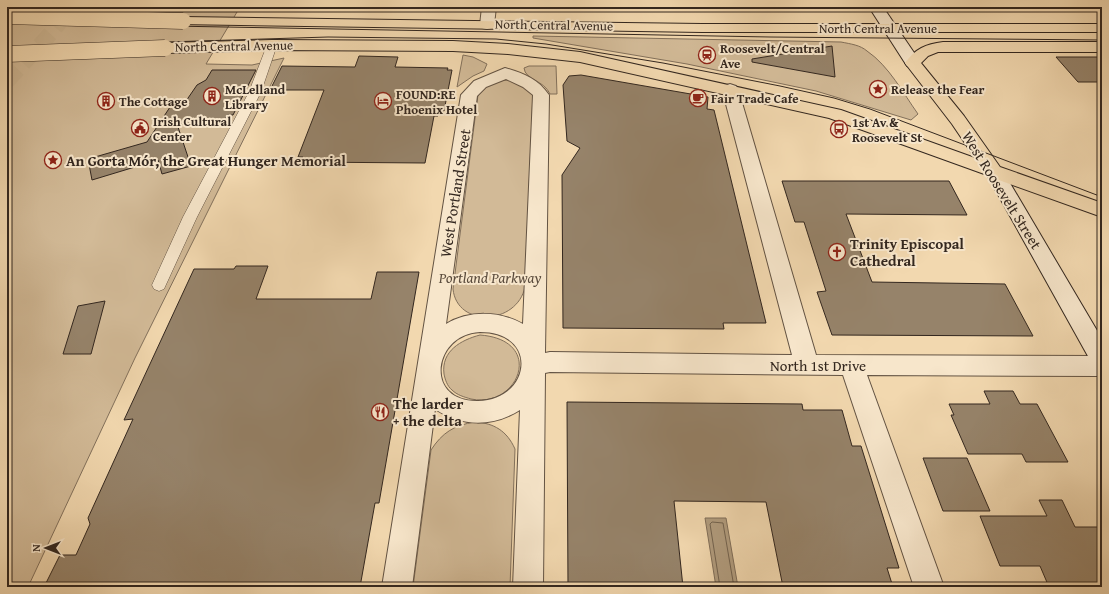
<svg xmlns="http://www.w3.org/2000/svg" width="1109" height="594" font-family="'Gentium Book Plus',serif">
<rect width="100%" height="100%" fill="#f2d8af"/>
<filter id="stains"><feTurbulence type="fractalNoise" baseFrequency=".005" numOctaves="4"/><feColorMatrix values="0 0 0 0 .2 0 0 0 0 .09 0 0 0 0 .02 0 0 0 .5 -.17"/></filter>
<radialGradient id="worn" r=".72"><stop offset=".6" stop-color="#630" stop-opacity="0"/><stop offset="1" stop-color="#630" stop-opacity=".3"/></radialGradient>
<g fill="#d2ba97" stroke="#82705b">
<polygon points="7,7 240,7 206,64 252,65 284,58 135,358 28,587 7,587"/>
<path d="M 533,36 L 841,42 C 851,44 860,45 867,51 C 889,66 903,93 918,114 L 911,120 L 816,91 L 687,64 L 533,38 Z"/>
<polygon points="463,55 473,57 487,64 484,71 473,76 457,87"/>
<path d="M 529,66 L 556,66 L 557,94 L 550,94 C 544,80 525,80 524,68 Z"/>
<path d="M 507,80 L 515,81 L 533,92 L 525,287 C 517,325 457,328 453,289 L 478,95 C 486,82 492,82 507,80 Z"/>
<path d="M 480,335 C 546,340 519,409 471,399 C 464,397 457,395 452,390 C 447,386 445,379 444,374 C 441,351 461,340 480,335 Z"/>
<path d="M 475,422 C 494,423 507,431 515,449 L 510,587 L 413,587 L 431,450 C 442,433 454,425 475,422 Z"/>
</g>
<polygon fill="#b19c7e" stroke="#7f6d58" points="705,518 726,518 738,587 716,587"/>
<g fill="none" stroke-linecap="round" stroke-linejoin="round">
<polyline stroke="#72624e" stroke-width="1" points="720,587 710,524 712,522 723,523 734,587"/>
</g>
<g fill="#96836a" stroke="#33271f">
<polygon points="832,46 835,77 752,62 752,59"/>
<polygon points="359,56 398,57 395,67 448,68 447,70 452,70 444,111 440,111 438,116 434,116 425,163 301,162 303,157 298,157 324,90 270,90 282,66 355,67"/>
<polygon points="1056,57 1102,57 1102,82 1078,82"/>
<polygon points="212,70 256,70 233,115 227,115 222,124 177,124 191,166 162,174 158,160 92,180 88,159 147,142 174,101 186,101 197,85 206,80"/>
<polygon points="581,75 708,97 707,109 714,110 766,323 723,323 724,329 563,328 562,175 580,148 567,141 563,85 569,76"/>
<polygon points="782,181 949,181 967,215 846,214 872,282 1005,284 1033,336 832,335 817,292 826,291 804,222 795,222"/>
<polygon points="236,266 268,266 256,299 371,299 377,272 419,272 379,503 375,503 360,587 44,587 60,555 76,555 90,524 88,518 133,419 124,420 194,269 234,269"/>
<polygon points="105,301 91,354 63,354 78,306"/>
<polygon points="984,391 1013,391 1020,404 1037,404 1068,462 1026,462 1022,454 968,454 951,415 954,415 949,404 990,404"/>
<polygon points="567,402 802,404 803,410 842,410 852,446 861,446 899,568 887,568 893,587 783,587 766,502 674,501 683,587 568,587"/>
<polygon points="923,458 967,458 990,511 943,511"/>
<polygon points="1039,500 1062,500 1075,527 1102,527 1102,587 1049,587 1040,566 1000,566 980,516 1047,516"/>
</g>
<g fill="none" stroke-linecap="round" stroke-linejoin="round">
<polyline stroke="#ccb592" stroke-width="16" stroke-dasharray="16 8" stroke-linecap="butt" points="7,81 52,32 71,7"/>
<g stroke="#635343" stroke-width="1">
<polygon id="lane" points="272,42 277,45 261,92 197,217 164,289 159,291 154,289 152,285 183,217 249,92 267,45"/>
</g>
<g stroke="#635343" stroke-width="2">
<g id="street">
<polygon points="482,7 496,7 494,25 492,28 487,29 482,28 480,25"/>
<path d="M 505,68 C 523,73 538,79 549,95 L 545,353 L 550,352 L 792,355 L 722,89 L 724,86 L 730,84 L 736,86 L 738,89 L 816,355 L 1102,356 L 1102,376 L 867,375 L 944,587 L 914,587 L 843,375 L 550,372 L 545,373 L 543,587 L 513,587 L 520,410 C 493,427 461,427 435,409 L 412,587 L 382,587 L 461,95 L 474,81 ZM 506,79 L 523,87 L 533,95 L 523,324 C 500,311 469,310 446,324 L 477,96 L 486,87 ZM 480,332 C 540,332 531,400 478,401 C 423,402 433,334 480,332 Z"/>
</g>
</g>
<g stroke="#33271f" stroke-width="2">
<g id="secondary">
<polygon points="869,7 883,7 921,63 919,66 913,68 907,66"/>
<polygon points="995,167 1002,169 1004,173 1102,339 1102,370 1094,367 986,173 988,169"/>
</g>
</g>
<g stroke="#33271f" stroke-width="2">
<g id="primary">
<polygon points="183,17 702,24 1102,24 1102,32 702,32 178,24 176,21 178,18"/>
<path d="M 272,40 L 453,41 L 508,44 L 580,52 L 841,110 L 975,158 L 952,124 L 905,63 C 915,49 926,44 943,42 L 1102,42 L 1102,52 L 938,52 L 928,56 L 921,63 L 964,116 L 1000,167 L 1102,203 L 1102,217 L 996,179 L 988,177 L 987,175 L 829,118 L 580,62 L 508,54 L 453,51 L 272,50 L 165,53 L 160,51 L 157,48 L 160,45 L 165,43 Z"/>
</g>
</g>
<use href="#lane" fill="#f7e6cb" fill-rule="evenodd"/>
<use href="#street" fill="#f7e6cb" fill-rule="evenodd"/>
<use href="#secondary" fill="#f7e6cb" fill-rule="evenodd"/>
<use href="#primary" fill="#f2d8af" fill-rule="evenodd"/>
<g stroke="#33271f" stroke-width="1">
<polyline points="7,23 770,37 1102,40"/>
<polyline points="7,47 328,37 496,39 546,44 663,63 780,86 834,98 870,109 1102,197"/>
</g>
<g stroke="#33271f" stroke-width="17" stroke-linecap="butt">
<g id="primary-bridge">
<polyline points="7,16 183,21"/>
<polyline points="7,54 165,48"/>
</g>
</g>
<use href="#primary-bridge" stroke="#f2d8af" stroke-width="16"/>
</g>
<defs>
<g id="station-ring" transform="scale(0.9)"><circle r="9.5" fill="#f7e6cb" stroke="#8f2418" stroke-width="1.5"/><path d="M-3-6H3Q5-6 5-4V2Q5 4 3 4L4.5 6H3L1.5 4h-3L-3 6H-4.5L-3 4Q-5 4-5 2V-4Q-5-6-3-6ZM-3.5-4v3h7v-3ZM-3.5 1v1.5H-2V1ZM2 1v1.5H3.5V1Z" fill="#8f2418"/></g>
<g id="sight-ring" transform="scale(0.9)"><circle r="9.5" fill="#f7e6cb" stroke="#8f2418" stroke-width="1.5"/><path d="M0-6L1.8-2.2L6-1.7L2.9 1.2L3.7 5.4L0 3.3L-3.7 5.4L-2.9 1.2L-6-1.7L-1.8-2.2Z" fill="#8f2418"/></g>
<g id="building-ring" transform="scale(0.9)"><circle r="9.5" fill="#f7e6cb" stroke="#8f2418" stroke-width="1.5"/><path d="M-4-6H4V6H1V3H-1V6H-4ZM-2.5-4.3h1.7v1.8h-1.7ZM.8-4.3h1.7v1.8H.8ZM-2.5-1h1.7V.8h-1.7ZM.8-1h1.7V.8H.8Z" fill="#8f2418"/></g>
<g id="cafe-ring" transform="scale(0.9)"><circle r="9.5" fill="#f7e6cb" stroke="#8f2418" stroke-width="1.5"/><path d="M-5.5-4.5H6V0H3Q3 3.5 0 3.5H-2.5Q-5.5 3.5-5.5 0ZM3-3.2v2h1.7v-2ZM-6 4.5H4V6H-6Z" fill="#8f2418"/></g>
<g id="hotel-ring" transform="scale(0.9)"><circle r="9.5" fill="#f7e6cb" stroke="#8f2418" stroke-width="1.5"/><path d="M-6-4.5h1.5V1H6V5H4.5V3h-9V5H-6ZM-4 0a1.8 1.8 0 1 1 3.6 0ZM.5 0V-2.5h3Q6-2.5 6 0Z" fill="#8f2418"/></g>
<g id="civic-ring" transform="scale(0.9)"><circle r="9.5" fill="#f7e6cb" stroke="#8f2418" stroke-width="1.5"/><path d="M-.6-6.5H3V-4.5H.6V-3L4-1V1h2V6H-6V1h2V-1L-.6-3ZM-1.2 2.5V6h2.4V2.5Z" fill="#8f2418"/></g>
<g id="bus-ring" transform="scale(0.9)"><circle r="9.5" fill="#f7e6cb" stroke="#8f2418" stroke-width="1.5"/><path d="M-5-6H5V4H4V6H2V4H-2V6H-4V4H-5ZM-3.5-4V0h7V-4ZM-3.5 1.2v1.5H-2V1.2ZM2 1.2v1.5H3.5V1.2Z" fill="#8f2418"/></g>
<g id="church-ring" transform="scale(0.9)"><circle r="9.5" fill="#f7e6cb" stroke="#8f2418" stroke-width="1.5"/><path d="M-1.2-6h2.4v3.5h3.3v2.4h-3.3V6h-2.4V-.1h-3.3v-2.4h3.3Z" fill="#8f2418"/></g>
<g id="restaurant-ring" transform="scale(0.9)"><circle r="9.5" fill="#f7e6cb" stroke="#8f2418" stroke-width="1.5"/><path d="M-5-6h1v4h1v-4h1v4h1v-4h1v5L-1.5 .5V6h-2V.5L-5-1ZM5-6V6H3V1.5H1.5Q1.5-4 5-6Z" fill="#8f2418"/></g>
</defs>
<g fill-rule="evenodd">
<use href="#station-ring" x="707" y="55"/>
<use href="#sight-ring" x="878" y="89"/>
<use href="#building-ring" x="212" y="96"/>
<use href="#cafe-ring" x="698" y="98"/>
<use href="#building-ring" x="106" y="101"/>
<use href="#hotel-ring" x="383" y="101"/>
<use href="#civic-ring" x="140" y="128"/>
<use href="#bus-ring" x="839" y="129"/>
<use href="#sight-ring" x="53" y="160"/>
<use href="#church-ring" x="837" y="252"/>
<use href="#restaurant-ring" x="380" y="412"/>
</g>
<g text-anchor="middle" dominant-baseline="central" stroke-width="4" stroke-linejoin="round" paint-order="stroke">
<g font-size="13" fill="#33271f" stroke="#f7e6cb">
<text transform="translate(554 25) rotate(1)">North Central Avenue</text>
<text x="878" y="28">North Central Avenue</text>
<text transform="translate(234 46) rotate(-1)">North Central Avenue</text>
</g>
<g font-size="13" font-weight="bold" fill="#33271f" stroke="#f7e6cb" text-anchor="start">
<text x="720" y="48">Roosevelt/Central<tspan x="720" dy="15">Ave</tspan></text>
<text x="225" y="89">McLelland<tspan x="225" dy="15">Library</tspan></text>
<text x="891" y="89">Release the Fear</text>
<text x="396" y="94">FOUND:RE<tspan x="396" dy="15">Phoenix Hotel</tspan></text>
<text x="711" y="98">Fair Trade Cafe</text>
<text x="119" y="101">The Cottage</text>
<text x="153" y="121">Irish Cultural<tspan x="153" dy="15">Center</tspan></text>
<text x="852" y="122">1st Av &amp;<tspan x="852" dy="15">Roosevelt St</tspan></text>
</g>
<g font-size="15" font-weight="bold" fill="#33271f" stroke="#f7e6cb" text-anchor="start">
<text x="66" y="160">An Gorta Mór, the Great Hunger Memorial</text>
<text x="850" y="243">Trinity Episcopal<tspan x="850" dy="17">Cathedral</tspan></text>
<text x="393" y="403">The larder<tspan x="393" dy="17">+ the delta</tspan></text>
</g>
<g font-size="15" fill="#33271f" stroke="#f7e6cb">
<text transform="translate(1002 190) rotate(58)">West Roosevelt Street</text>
<text transform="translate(455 193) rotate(-81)">West Portland Street</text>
<text x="818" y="365">North 1st Drive</text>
</g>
<g font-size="15" font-style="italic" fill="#5b4c3d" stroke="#f7e6cb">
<text x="490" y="277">Portland Parkway</text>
</g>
</g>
<rect width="1109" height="594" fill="none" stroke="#f2d8af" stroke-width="24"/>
<rect x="8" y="8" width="1093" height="578" fill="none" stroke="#33271f" stroke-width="2"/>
<rect x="12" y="12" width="1085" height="570" fill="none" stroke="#33271f"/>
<g transform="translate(46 548) rotate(270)" stroke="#f7e6cb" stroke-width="3" paint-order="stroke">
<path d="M0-3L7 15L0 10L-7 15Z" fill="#33271f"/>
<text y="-6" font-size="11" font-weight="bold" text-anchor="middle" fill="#33271f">N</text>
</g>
<rect width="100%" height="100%" filter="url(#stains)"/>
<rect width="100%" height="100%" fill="url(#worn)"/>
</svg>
